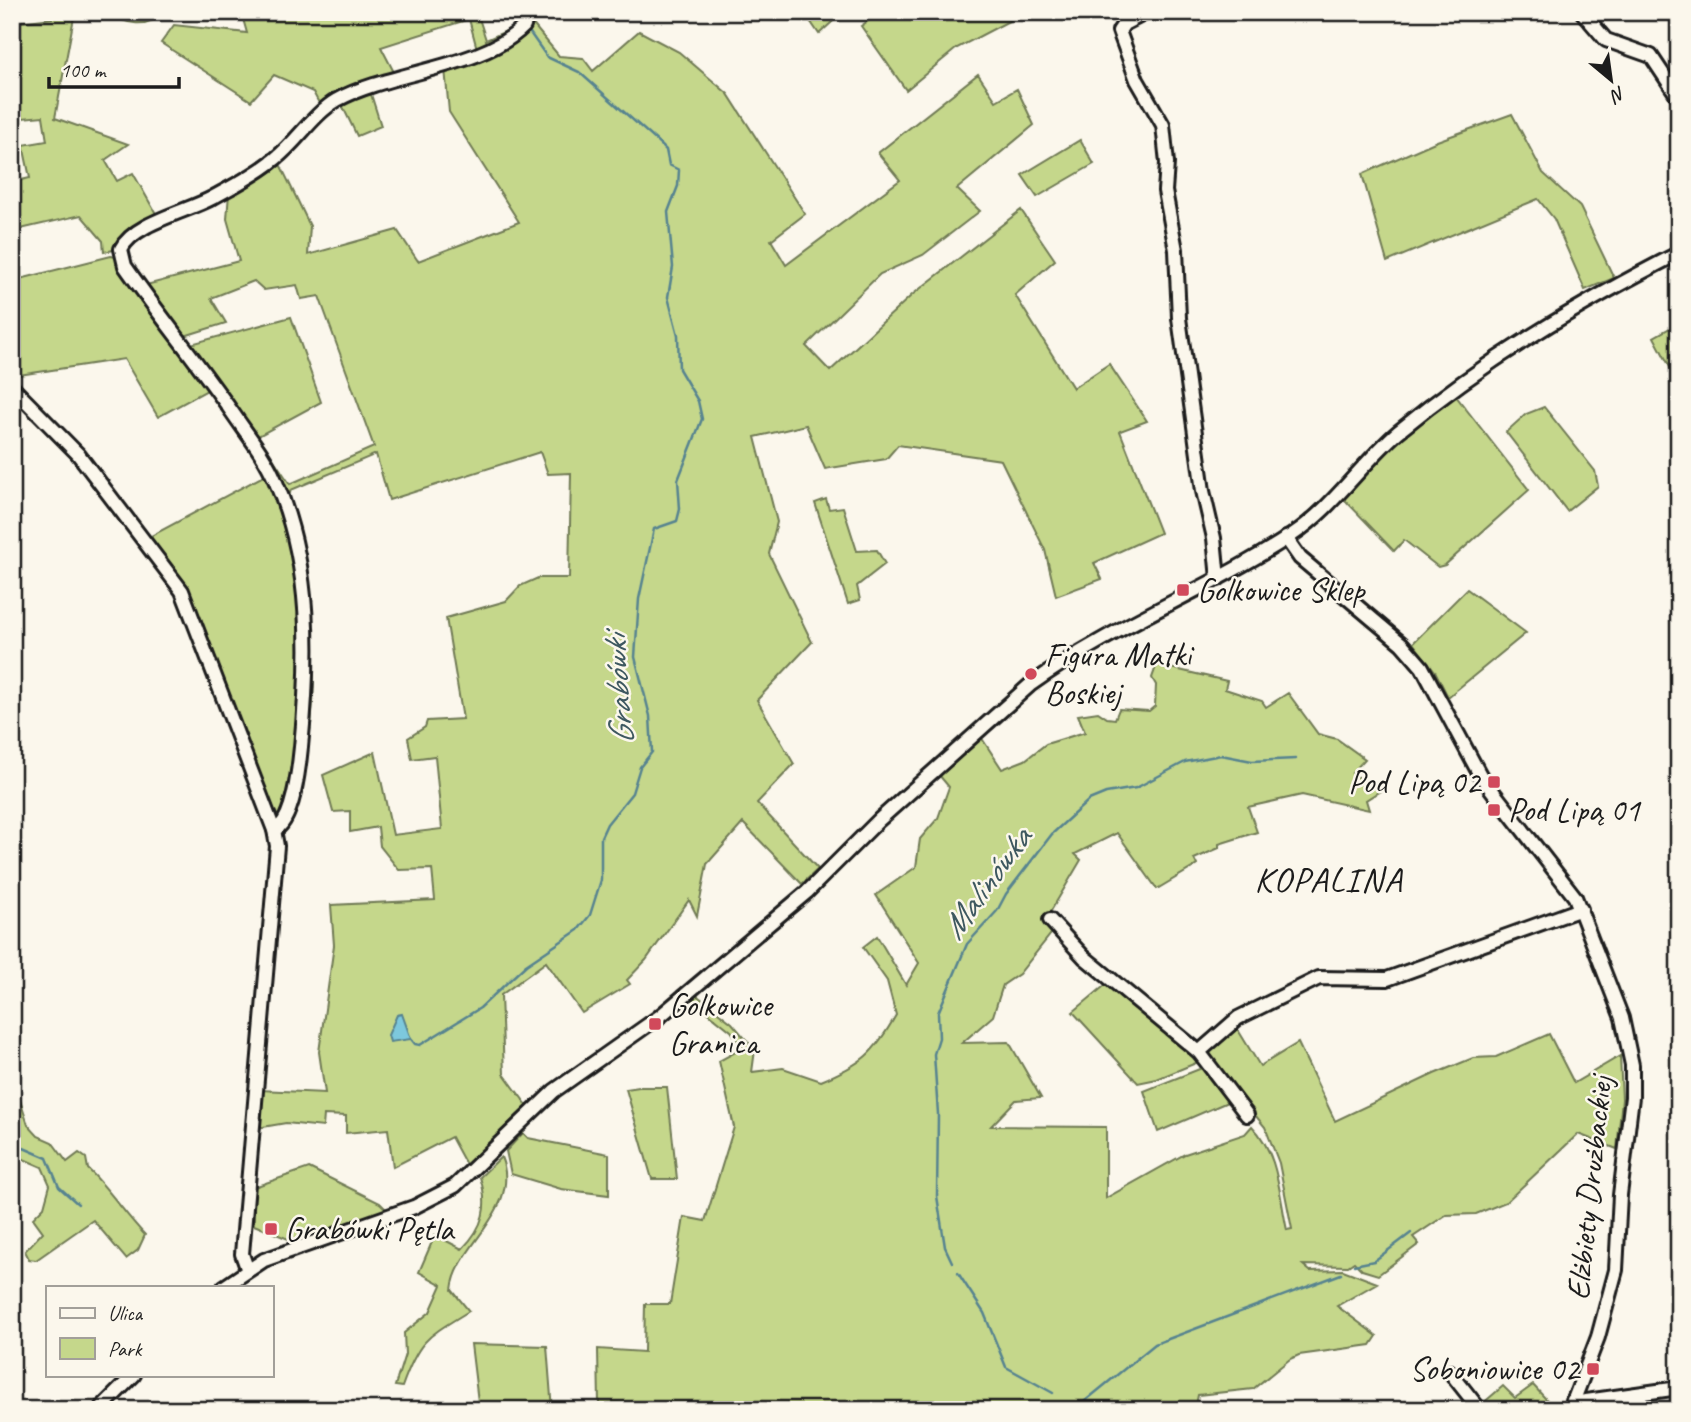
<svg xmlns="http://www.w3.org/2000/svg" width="1691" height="1422" font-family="Caveat,sans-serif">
<rect width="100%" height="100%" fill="#fbf7ec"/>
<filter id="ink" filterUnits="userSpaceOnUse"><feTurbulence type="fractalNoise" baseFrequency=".0143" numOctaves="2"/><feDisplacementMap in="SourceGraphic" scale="14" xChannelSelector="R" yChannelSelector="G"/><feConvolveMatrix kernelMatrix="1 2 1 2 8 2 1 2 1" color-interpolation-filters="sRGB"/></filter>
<g filter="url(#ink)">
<g fill="#c5d78b" stroke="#707a54" stroke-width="2">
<polygon points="52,12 75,12 55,118 128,144 105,160 117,181 133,173 159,219 118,249 104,252 103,241 81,215 12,231 12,182 30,178 23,145 47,141 43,116 12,119 12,23 52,18"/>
<path d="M 108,12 L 164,12 C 148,29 125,25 108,12 Z"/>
<polygon points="241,12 351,12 353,15 360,12 477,12 486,40 513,28 519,21 516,12 524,12 518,29 477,49 469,19 381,47 396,76 321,107 313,92 274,75 251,101 161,43 174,25 247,33"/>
<polygon points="804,12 843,12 819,34"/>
<polygon points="881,12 1026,12 957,48 906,90 861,26"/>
<polygon points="531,22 559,56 583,58 593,71 639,31 679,52 728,94 805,214 771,240 786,265 900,180 878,153 978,74 996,101 1017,89 1034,125 957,189 980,211 923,255 880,274 806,346 830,371 912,295 1021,210 1055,260 1015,295 1073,388 1109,364 1147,421 1120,431 1160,533 1094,563 1102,579 1056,596 1045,550 1001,460 898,445 886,459 825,469 806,425 755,437 777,522 769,554 812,642 757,700 794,764 757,803 818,869 802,884 743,823 707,864 697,916 689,900 646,960 627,980 630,984 582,1013 546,962 501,995 504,1074 529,1108 470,1172 451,1137 393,1167 388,1129 346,1133 346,1116 324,1115 323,1127 286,1123 257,1128 260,1090 325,1093 319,1052 334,945 331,905 435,900 432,869 399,870 380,846 378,827 350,832 350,811 333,812 323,775 375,752 393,835 442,829 435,756 412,759 408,738 425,727 427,721 463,719 446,618 506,601 520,586 538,578 569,578 571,473 548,474 540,452 389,500 376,454 291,490 288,499 187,345 291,317 321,402 258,436 290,484 374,447 319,296 301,299 297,285 264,290 254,281 211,298 226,323 181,337 142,286 239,261 227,219 229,193 274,164 281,166 310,226 308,255 397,230 418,261 519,222 449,112 445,68"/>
<polygon points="370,91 381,126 357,136 341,103"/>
<polygon points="1512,114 1543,173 1580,207 1614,278 1585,290 1554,219 1538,199 1387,262 1362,174 1437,141"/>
<polygon points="1080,140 1094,164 1037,197 1022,175"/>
<polygon points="111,256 120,258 213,387 158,417 124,359 12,376 12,281"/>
<polygon points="1679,323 1679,384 1654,337"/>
<polygon points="1452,391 1529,490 1445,565 1438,567 1404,540 1394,551 1343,498 1388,444"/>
<polygon points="1544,407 1595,471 1598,486 1567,511 1506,432 1526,414"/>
<polygon points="269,473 284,512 302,595 300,730 284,813 276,818 193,605 180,579 149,537"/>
<polygon points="826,499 829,509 843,507 857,551 877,550 885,564 857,586 860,600 848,604 815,503"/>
<path d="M 309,585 C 315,645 318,705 304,765 Z"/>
<polygon points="1467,589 1526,633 1448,697 1435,671 1413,643"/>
<path d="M 1158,661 L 1162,666 L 1227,681 L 1225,689 L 1262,701 L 1266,707 L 1288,693 L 1318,734 L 1337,739 L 1365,759 L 1352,773 L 1380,791 L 1366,800 L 1369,810 L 1302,795 L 1248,807 L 1257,832 L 1219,844 L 1219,848 L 1194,859 L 1197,865 L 1157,889 L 1117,833 L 1075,854 L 1081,860 L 1045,921 L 1054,930 L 1019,974 L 1003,985 L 993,1016 L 962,1043 L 1009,1042 L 1041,1098 L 1016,1100 L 991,1126 L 1106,1127 L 1106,1198 L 1185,1154 L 1245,1134 L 1252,1126 C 1279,1154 1279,1195 1287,1230 L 1292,1229 L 1279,1163 L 1265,1127 L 1203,1052 L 1235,1025 L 1260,1066 L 1298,1043 L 1335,1121 L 1434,1074 L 1473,1058 L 1496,1057 L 1549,1034 L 1574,1083 L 1620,1056 L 1622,1099 L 1617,1149 L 1578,1134 L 1506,1202 L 1476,1214 L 1446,1215 L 1413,1237 L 1419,1244 L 1378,1275 L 1362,1270 L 1354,1262 L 1348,1266 L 1303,1265 L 1310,1271 L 1343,1270 L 1377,1283 L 1337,1306 L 1377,1336 L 1371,1345 L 1299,1355 L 1290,1359 L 1253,1389 L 1198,1395 L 1195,1410 L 618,1410 L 618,1403 L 599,1404 L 598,1349 L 644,1352 L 645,1304 L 670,1304 L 684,1217 L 705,1221 L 734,1127 L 719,1061 L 743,1048 L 731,1031 L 690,998 L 695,994 L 732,1023 L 755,1050 L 752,1072 L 783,1068 L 821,1081 C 862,1064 874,1054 896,1015 L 887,981 L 863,947 L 877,936 L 906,985 L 919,963 L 876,895 L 916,867 L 920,839 L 938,818 L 949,787 L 939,775 L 981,737 L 1002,769 L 1025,760 L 1046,744 L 1085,732 L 1078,715 L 1098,712 L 1107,718 L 1115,719 L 1119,709 L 1149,711 L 1155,706 L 1156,685 L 1152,678 Z"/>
<polygon points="1109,982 1197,1055 1196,1063 1157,1079 1138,1083 1073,1012"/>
<polygon points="1207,1066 1232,1100 1158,1132 1144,1091"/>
<polygon points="639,1087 667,1087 677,1179 652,1179 626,1089"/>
<path d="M 12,1089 L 18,1094 L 28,1125 L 38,1136 L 52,1142 L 67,1162 L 79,1153 L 86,1158 L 88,1169 C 108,1188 125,1214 145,1235 L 138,1250 L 126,1259 L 93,1220 L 36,1260 L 29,1259 L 25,1251 L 43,1232 L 33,1218 L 44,1207 L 50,1185 L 42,1167 L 12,1154 Z"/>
<polygon points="523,1133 528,1138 609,1154 609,1195 561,1189 511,1174 506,1151"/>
<path d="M 501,1157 C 523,1209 456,1245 452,1290 L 469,1311 C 427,1337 419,1339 402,1387 L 395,1386 L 405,1354 L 404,1333 L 430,1312 L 442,1285 L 419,1272 L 435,1235 L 462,1249 C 484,1227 489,1206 480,1177 Z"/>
<polygon points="309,1168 380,1203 388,1211 298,1243 254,1225 254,1187"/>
<polygon points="471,1344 547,1346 552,1410 479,1410"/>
<polygon points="1533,1385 1556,1410 1484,1410 1481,1405 1503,1386 1515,1398"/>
</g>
<polygon fill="#7dc8dd" stroke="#568390" stroke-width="2" points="402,1014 411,1039 390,1042 388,1035 397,1015"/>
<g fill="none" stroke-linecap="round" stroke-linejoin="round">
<g stroke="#568390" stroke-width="2.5">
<polyline points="411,1039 415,1044 420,1045 480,1008 526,965 578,930 590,915 601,880 601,837 607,824 632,793 640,767 652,752 650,716 635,657 639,599 654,529 677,521 680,509 678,480 702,419 698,401 679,369 678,335 668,297 673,267 668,212 678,186 679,170 669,165 666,150 660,144 579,72 547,57 528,30"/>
<polyline points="12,1130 19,1146 47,1158 59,1187 78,1204"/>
<polyline points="952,1262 945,1247 937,1196 938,1114 934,1054 939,1038 938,1013 967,944 997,911 1006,894 1052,834 1089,800 1106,793 1136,788 1185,762 1221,755 1252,761 1296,759"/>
<polyline points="1354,1265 1374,1261 1411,1233"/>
<polyline points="958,1273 984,1313 1006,1367 1053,1393"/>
<polyline points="1079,1406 1155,1344 1341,1274"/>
</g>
<g stroke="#1c1c1c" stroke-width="18">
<g id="minor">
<polyline points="1147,12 1124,24 1119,31 1137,80 1163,125 1167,163 1165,191 1176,250 1179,318 1203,491 1214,538 1218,579"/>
<polyline points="1582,12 1606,40 1651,56 1679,98"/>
<polyline points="12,387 78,454 182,591 274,830 277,846 242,1254 247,1268"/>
<polyline points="1286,538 1300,558 1402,644 1422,667 1480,775 1575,897 1622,1018 1632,1065 1632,1097 1620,1195 1616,1270 1598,1337 1570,1410"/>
<path d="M 274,830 C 293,823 299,767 301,747 C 310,657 312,565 275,480 C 265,456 247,434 232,412 C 198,363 160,316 125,266 L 121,249 C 134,223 186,212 212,198 C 233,186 256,175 275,159 C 297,142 313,114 337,100 C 390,71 482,69 524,26 L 527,12"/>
<polyline points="1050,920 1084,957 1199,1052 1247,1115"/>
<polyline points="1199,1052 1238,1018 1319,978 1387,979 1581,909"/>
<path d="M 224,1287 L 264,1260 L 414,1207 L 455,1186 L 554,1091 L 659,1017 L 807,892 L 879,820 L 1030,685 C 1112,626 1208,590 1292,535 C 1333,508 1361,464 1398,432 C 1485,360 1579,304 1679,253"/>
<polyline points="1450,1372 1480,1410"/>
<polyline points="1573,1400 1579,1402 1679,1388"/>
<polyline points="99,1410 134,1375"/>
</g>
</g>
<use href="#minor" stroke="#fbf7ec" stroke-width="12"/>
</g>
</g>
<g fill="#d1495b" stroke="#fbf7ec" stroke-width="2.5">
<rect x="1176" y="583" width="14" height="14" rx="3.5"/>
<circle cx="1031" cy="674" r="7"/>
<rect x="1487" y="775" width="14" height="14" rx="3.5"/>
<rect x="1487" y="803" width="14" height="14" rx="3.5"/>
<rect x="648" y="1017" width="14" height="14" rx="3.5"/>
<rect x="264" y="1222" width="14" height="14" rx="3.5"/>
<rect x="1586" y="1362" width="14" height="14" rx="3.5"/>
</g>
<g text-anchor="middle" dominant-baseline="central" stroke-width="5" stroke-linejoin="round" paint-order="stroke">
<g font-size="33" fill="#1c1c1c" stroke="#fbf7ec" text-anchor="start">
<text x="1197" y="590">Golkowice Sklep</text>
<text x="1045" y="655">Figura Matki<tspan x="1045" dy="38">Boskiej</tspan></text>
<text x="1480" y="782" text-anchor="end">Pod Lipą 02</text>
<text x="1508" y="810">Pod Lipą 01</text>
<text x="669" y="1005">Golkowice<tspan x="669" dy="38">Granica</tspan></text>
<text x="285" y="1229">Grabówki Pętla</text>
<text x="1579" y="1369" text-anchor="end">Soboniowice 02</text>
</g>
<g font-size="33" fill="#1c1c1c" stroke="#fbf7ec">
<text transform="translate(1589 1188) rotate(-84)">Elżbiety Drużbackiej</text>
</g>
<g font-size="35" font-style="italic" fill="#3e5860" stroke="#fbf7ec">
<text transform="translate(618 690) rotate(-94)">Grabówki</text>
<text transform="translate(986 883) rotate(-54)">Malinówka</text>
</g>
<g font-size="35" letter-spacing="2" fill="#1c1c1c" stroke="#fbf7ec">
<text x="1329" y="879">KOPALINA</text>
</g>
</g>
<rect width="1691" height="1422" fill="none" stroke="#fbf7ec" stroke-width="42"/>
<rect x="21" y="21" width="1649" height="1380" fill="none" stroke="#1c1c1c" stroke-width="2.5" filter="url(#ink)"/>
<rect x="46" y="1286" width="228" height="91" fill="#fbf7ec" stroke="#a29f99" stroke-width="2"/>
<rect x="60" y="1308" width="35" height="10" fill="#fbf7ec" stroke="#a29f99" stroke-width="2"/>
<text x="108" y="1320" font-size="21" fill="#1c1c1c">Ulica</text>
<rect x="60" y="1338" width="35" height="21" fill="#c5d78b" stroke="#a29f99" stroke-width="2"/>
<text x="108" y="1356" font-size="21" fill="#1c1c1c">Park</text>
<g transform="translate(1611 80) rotate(151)" stroke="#fbf7ec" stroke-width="5" paint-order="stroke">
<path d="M0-5L12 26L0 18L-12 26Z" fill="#1c1c1c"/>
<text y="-10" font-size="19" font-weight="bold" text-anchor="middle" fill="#1c1c1c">N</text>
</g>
<path d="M49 77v10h130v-10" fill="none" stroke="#1c1c1c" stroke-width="3.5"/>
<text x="60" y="77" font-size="21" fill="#1c1c1c" stroke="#fbf7ec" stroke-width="5" paint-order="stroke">100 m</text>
</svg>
